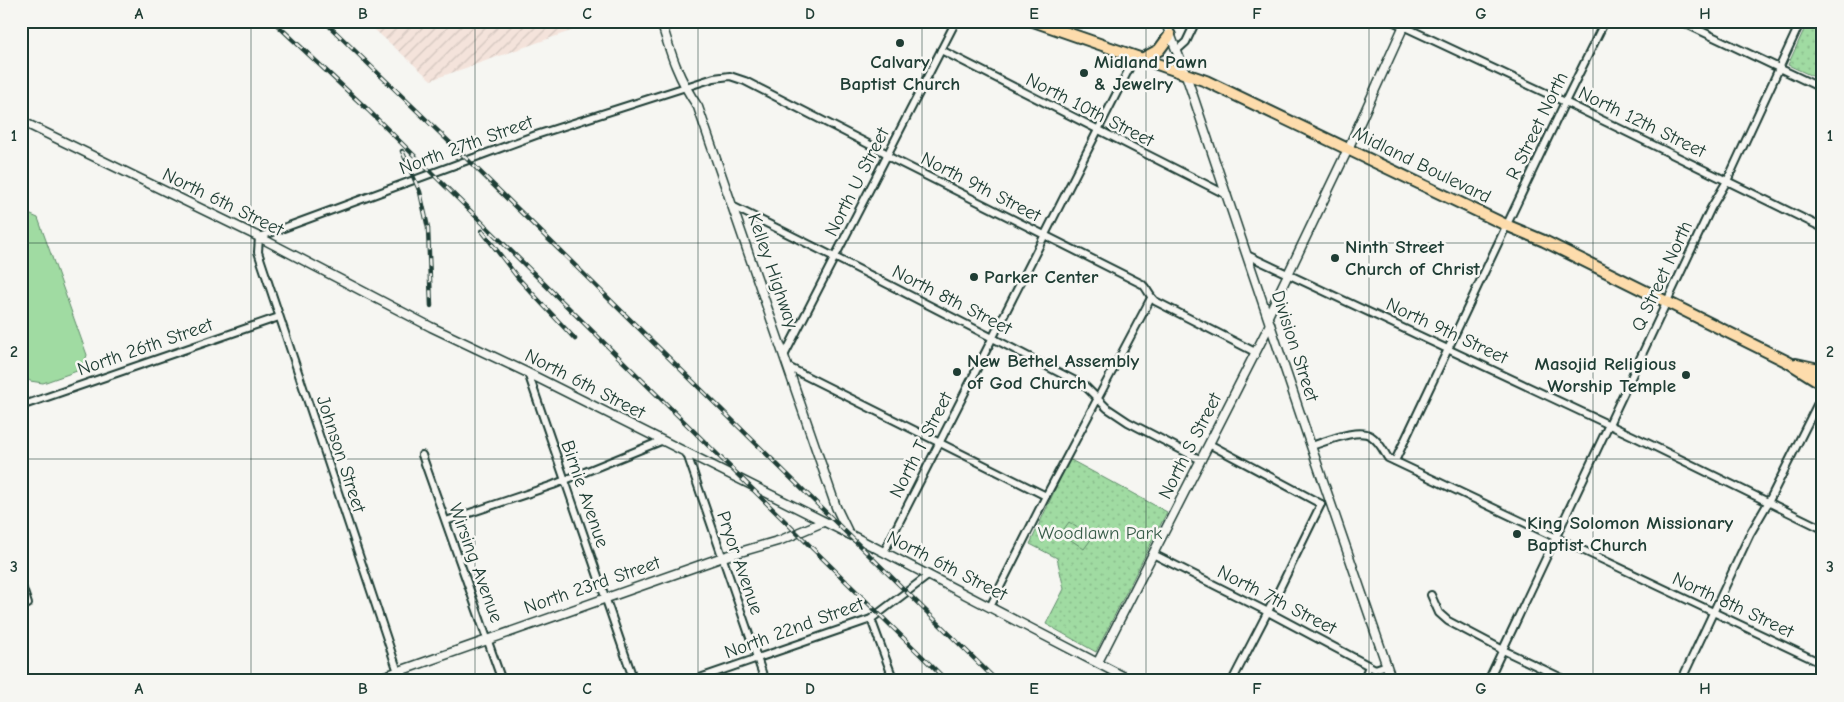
<svg xmlns="http://www.w3.org/2000/svg" width="1844" height="702" font-family="'Comic Neue',sans-serif">
<defs>
<pattern id="industrial-furrows" width="10" height="10" patternUnits="userSpaceOnUse" patternTransform="scale(1.25)"><rect width="10" height="10" fill="#f4e3db"/><path d="M-1 1l2-2M0 10L10 0M9 11l2-2" fill="none" stroke="#d1c4bd"/></pattern>
<pattern id="green-dots" width="8" height="8" patternUnits="userSpaceOnUse" patternTransform="scale(1.25)"><rect width="8" height="8" fill="#a0dba2"/><path d="M2 2h.1M6 6h.1" fill="none" stroke="#89bd8c" stroke-width="1.8" stroke-linecap="round"/></pattern>
</defs>
<rect width="100%" height="100%" fill="#f6f6f2"/>
<filter id="ink" filterUnits="userSpaceOnUse"><feTurbulence type="fractalNoise" baseFrequency=".02" numOctaves="2"/><feDisplacementMap in="SourceGraphic" scale="10" xChannelSelector="R" yChannelSelector="G"/><feConvolveMatrix kernelMatrix="1 2 1 2 8 2 1 2 1" color-interpolation-filters="sRGB"/></filter>
<g filter="url(#ink)">
<polygon fill="url(#industrial-furrows)" points="365,21 599,21 431,80"/>
<g fill="url(#green-dots)" stroke="#608c6b">
<polygon points="1808,21 1823,21 1823,81 1788,65"/>
<polygon points="1069,459 1167,512 1096,652 1046,624 1064,589 1057,558 1030,544"/>
</g>
<g fill="#a0dba2" stroke="#608c6b">
<polygon points="24,212 38,218 87,355 84,365 77,371 43,383 30,381 24,375 21,366 21,214"/>
<polygon points="1069,522 1092,538 1084,549 1061,533"/>
</g>
<g fill="none" stroke-linecap="round" stroke-linejoin="round">
<g stroke="#1f3d34" stroke-width="10">
<g id="minor">
<polyline points="1392,21 1565,102 1823,228"/>
<polyline points="1680,21 1823,89"/>
<polyline points="663,27 678,21"/>
<polyline points="941,50 1227,195"/>
<polyline points="1176,51 1186,42 1196,21"/>
<path d="M 734,207 C 852,265 968,325 1085,386 L 1107,408 L 1128,422 L 1201,460"/>
<polyline points="1247,255 1633,436 1823,529"/>
<polyline points="784,356 956,21"/>
<polyline points="788,367 1046,496"/>
<polyline points="528,373 634,681"/>
<polyline points="21,406 279,317"/>
<polyline points="1209,444 1321,504"/>
<path d="M 1311,446 C 1325,442 1359,427 1371,436 C 1379,441 1383,450 1388,458 L 1823,664"/>
<polyline points="687,454 765,681"/>
<polyline points="422,455 502,681"/>
<polyline points="1395,461 1565,102 1605,21"/>
<polyline points="446,521 553,485 661,441"/>
<polyline points="884,552 1135,57"/>
<polyline points="1153,554 1268,612 1375,669 1387,665"/>
<polyline points="21,583 28,604"/>
<polyline points="1431,595 1439,613 1448,621 1503,650 1568,681"/>
<polyline points="990,607 1046,496 1151,298"/>
<polyline points="871,619 894,681"/>
<path d="M 401,681 L 258,252 L 259,237 L 536,135 L 714,78 L 730,76 L 745,81 L 884,152 L 891,158 L 1142,284 C 1148,289 1149,296 1155,301 L 1255,352"/>
<polyline points="691,681 871,619 929,575"/>
<polyline points="1232,681 1278,592 1321,504"/>
<polyline points="1363,681 1369,666"/>
<polyline points="1488,681 1711,208 1727,181 1801,21"/>
<polyline points="1681,681 1750,534 1768,503 1823,393"/>
</g>
</g>
<g stroke="#1f3d34" stroke-width="11">
<g id="tertiary">
<path d="M 661,21 C 671,55 678,78 698,107 L 836,507 L 849,534"/>
<polyline points="1165,21 1186,75 1311,446 1392,681"/>
<polyline points="21,121 259,237 431,327 528,373 849,534 1132,681"/>
<polyline points="1268,316 1348,149 1406,21"/>
<polyline points="1098,662 1270,324"/>
<polyline points="371,681 723,557 781,540 823,522"/>
</g>
</g>
<g stroke="#1f3d34" stroke-width="14">
<g id="primary">
<polyline points="1033,21 1206,81 1506,225 1544,241 1788,362 1823,384"/>
<polyline points="1142,59 1159,50 1170,35"/>
<polyline points="1796,364 1823,370"/>
</g>
</g>
<use href="#minor" stroke="#f6f6f2" stroke-width="6"/>
<use href="#tertiary" stroke="#f6f6f2" stroke-width="8"/>
<use href="#primary" stroke="#fddcac" stroke-width="10"/>
<g stroke="#1f3d34" stroke-width="4.5">
<g id="rail">
<polyline points="273,21 368,110 947,681"/>
<polyline points="324,21 468,160 997,681"/>
<polyline points="402,151 420,192 428,228 431,306"/>
<polyline points="482,231 518,278 575,339"/>
</g>
</g>
<use href="#rail" stroke="#f6f6f2" stroke-width="2.5" stroke-dasharray="8" stroke-linecap="butt"/>
</g>
</g>
<path fill="none" stroke="#1f3d34" stroke-width="1" stroke-opacity="0.55" d="M 251,21 L 251,681M 475,21 L 475,681M 698,21 L 698,681M 922,21 L 922,681M 1146,21 L 1146,681M 1369,21 L 1369,681M 1593,21 L 1593,681M 21,243 L 1823,243M 21,459 L 1823,459"/>
<g fill="#1f3d34" stroke="#f6f6f2" stroke-width="2">
<circle cx="900" cy="43" r="5"/>
<circle cx="1084" cy="73" r="5"/>
<circle cx="1335" cy="258" r="5"/>
<circle cx="974" cy="277" r="5"/>
<circle cx="957" cy="372" r="5"/>
<circle cx="1686" cy="375" r="5"/>
<circle cx="1517" cy="534" r="5"/>
</g>
<g text-anchor="middle" dominant-baseline="central" stroke-width="5" stroke-linejoin="round" paint-order="stroke">
<g font-size="19" font-weight="bold" fill="#1f3d34" stroke="#f6f6f2" text-anchor="start">
<text x="900" y="62" text-anchor="middle">Calvary<tspan x="900" dy="22">Baptist Church</tspan></text>
<text x="1094" y="62">Midland Pawn<tspan x="1094" dy="22">&amp; Jewelry</tspan></text>
<text x="1345" y="247">Ninth Street<tspan x="1345" dy="22">Church of Christ</tspan></text>
<text x="984" y="277">Parker Center</text>
<text x="967" y="361">New Bethel Assembly<tspan x="967" dy="22">of God Church</tspan></text>
<text x="1676" y="364" text-anchor="end">Masojid Religious<tspan x="1676" dy="22">Worship Temple</tspan></text>
<text x="1527" y="523">King Solomon Missionary<tspan x="1527" dy="22">Baptist Church</tspan></text>
</g>
<g font-size="19" fill="#1f3d34" stroke="#f6f6f2">
<text transform="translate(1090 110) rotate(27)">North 10th Street</text>
<text transform="translate(1642 122) rotate(26)">North 12th Street</text>
<text transform="translate(1537 126) rotate(-64)">R Street North</text>
<text transform="translate(466 145) rotate(-20)">North 27th Street</text>
<text transform="translate(1422 165) rotate(26)">Midland Boulevard</text>
<text transform="translate(857 182) rotate(-63)">North U Street</text>
<text transform="translate(981 187) rotate(27)">North 9th Street</text>
<text transform="translate(223 202) rotate(26)">North 6th Street</text>
<text transform="translate(773 271) rotate(71)">Kelley Highway</text>
<text transform="translate(1662 276) rotate(-65)">Q Street North</text>
<text transform="translate(952 300) rotate(27)">North 8th Street</text>
<text transform="translate(1447 331) rotate(25)">North 9th Street</text>
<text transform="translate(1295 346) rotate(72)">Division Street</text>
<text transform="translate(145 347) rotate(-19)">North 26th Street</text>
<text transform="translate(585 384) rotate(27)">North 6th Street</text>
<text transform="translate(921 445) rotate(-63)">North T Street</text>
<text transform="translate(1190 446) rotate(-63)">North S Street</text>
<text transform="translate(341 454) rotate(72)">Johnson Street</text>
<text transform="translate(585 494) rotate(71)">Birnie Avenue</text>
<text transform="translate(476 563) rotate(70)">Wirsing Avenue</text>
<text transform="translate(740 563) rotate(71)">Pryor Avenue</text>
<text transform="translate(947 566) rotate(27)">North 6th Street</text>
<text transform="translate(592 585) rotate(-19)">North 23rd Street</text>
<text transform="translate(1277 600) rotate(27)">North 7th Street</text>
<text transform="translate(1733 605) rotate(25)">North 8th Street</text>
<text transform="translate(794 628) rotate(-20)">North 22nd Street</text>
</g>
<g font-size="19" fill="#395d4a" stroke="#f6f6f2">
<text x="1100" y="533">Woodlawn Park</text>
</g>
</g>
<rect width="1844" height="702" fill="none" stroke="#f6f6f2" stroke-width="55"/>
<rect x="28" y="28" width="1788" height="646" fill="none" stroke="#1f3d34" stroke-width="2"/>
<g font-size="16" text-anchor="middle" font-weight="bold" fill="#1f3d34">
<text x="139" y="19">A</text>
<text x="363" y="19">B</text>
<text x="587" y="19">C</text>
<text x="810" y="19">D</text>
<text x="1034" y="19">E</text>
<text x="1257" y="19">F</text>
<text x="1481" y="19">G</text>
<text x="1705" y="19">H</text>
<text x="14" y="141">1</text>
<text x="1830" y="141">1</text>
<text x="14" y="357">2</text>
<text x="1830" y="357">2</text>
<text x="14" y="572">3</text>
<text x="1830" y="572">3</text>
<text x="139" y="694">A</text>
<text x="363" y="694">B</text>
<text x="587" y="694">C</text>
<text x="810" y="694">D</text>
<text x="1034" y="694">E</text>
<text x="1257" y="694">F</text>
<text x="1481" y="694">G</text>
<text x="1705" y="694">H</text>
</g>
</svg>
